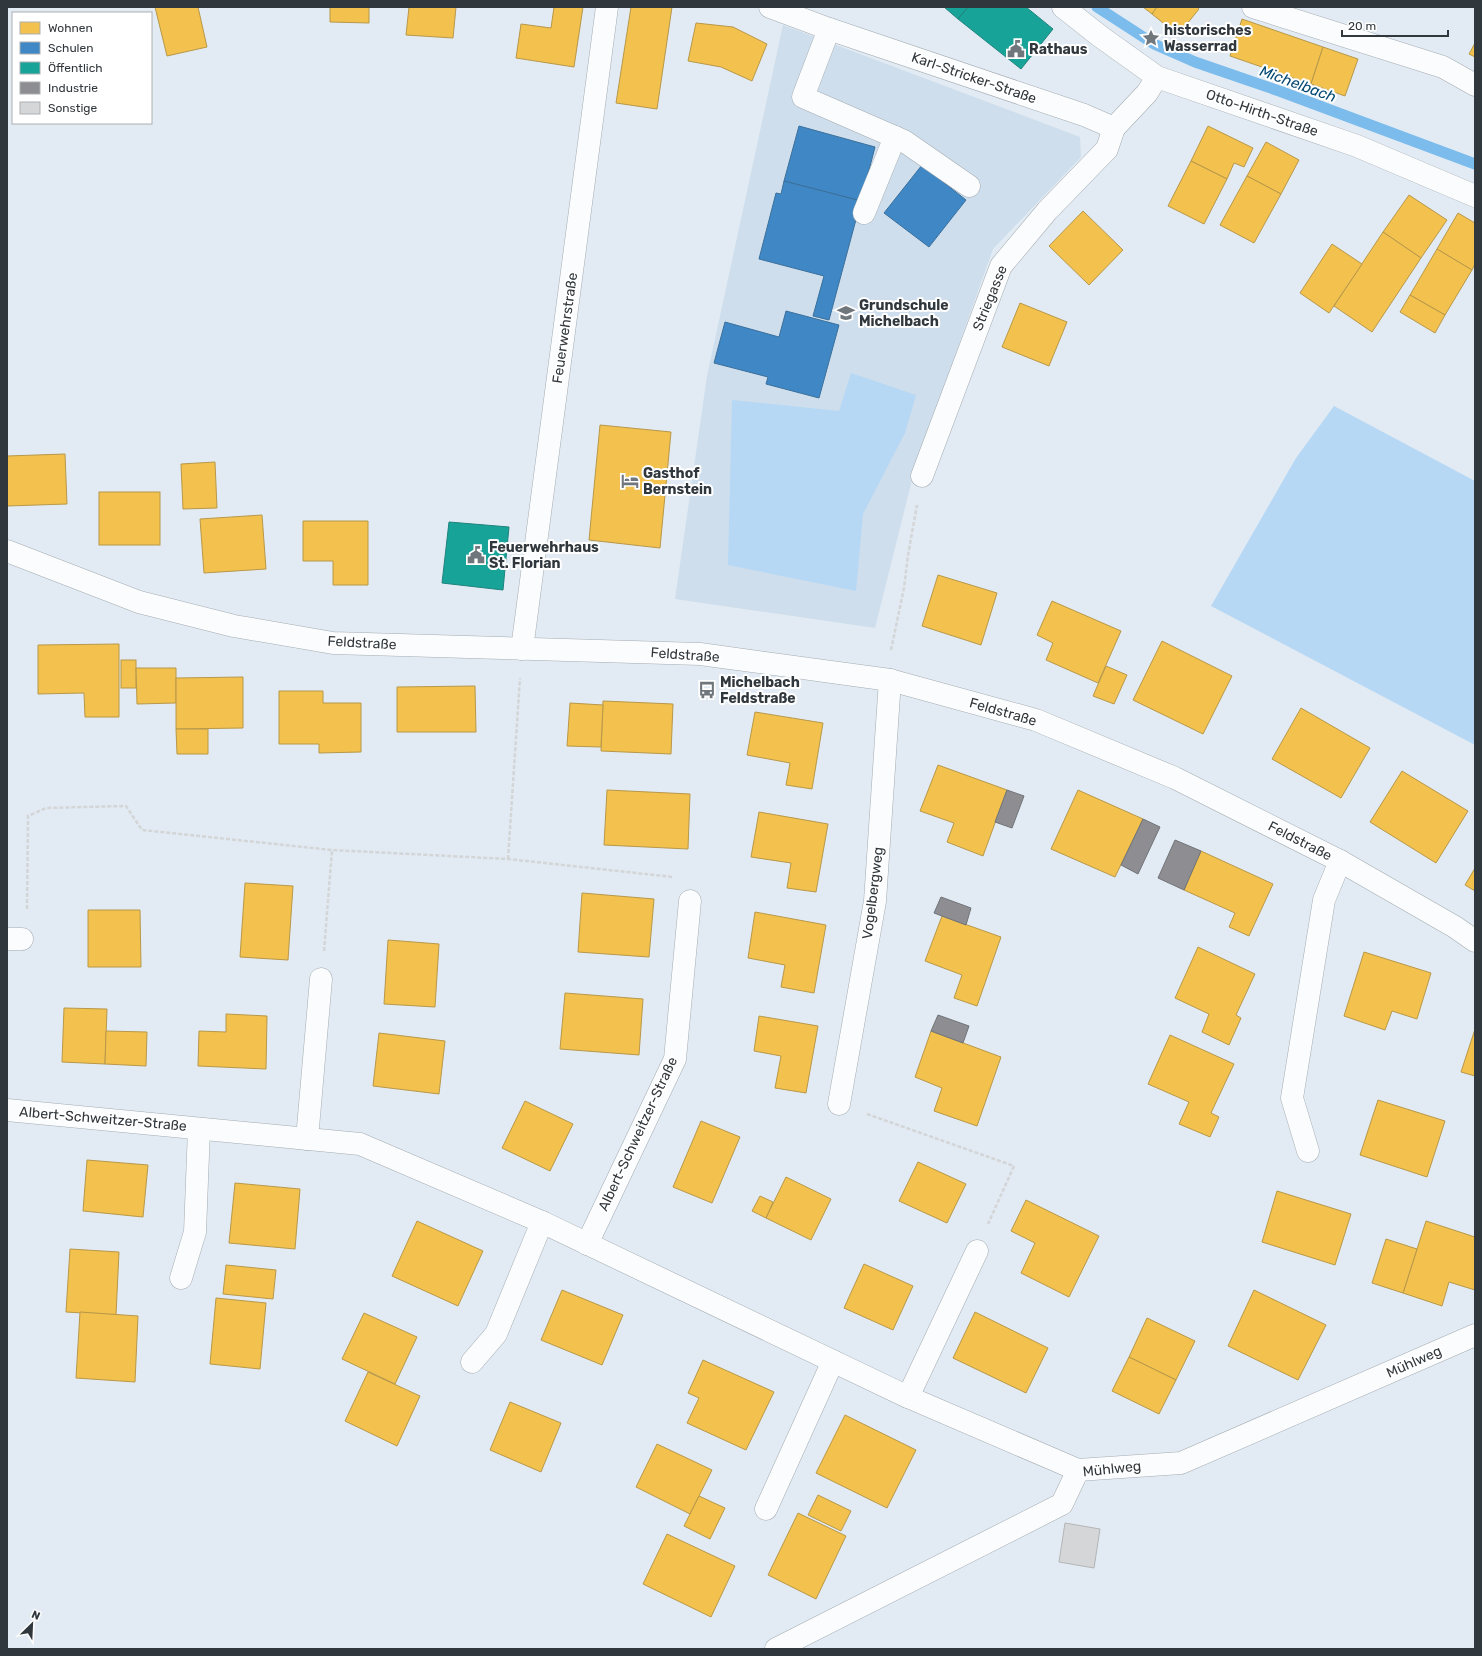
<svg xmlns="http://www.w3.org/2000/svg" width="1482" height="1656" font-family="Rubik,sans-serif">
<rect width="100%" height="100%" fill="#e2ebf3"/>
<polygon fill="#cedeec" points="783,25 1080,137 1081,157 993,249 915,468 875,628 675,599 707,376"/>
<g fill="#b6d8f4">
<polygon points="851,373 916,395 905,433 863,514 856,591 728,565 732,400 839,411"/>
<polygon points="1334,406 1475,481 1475,745 1211,606 1296,458"/>
</g>
<g fill="#f2c14e" stroke="#b89849">
<polygon points="155,7 198,7 207,47 167,56"/>
<polygon points="330,7 369,7 369,23 330,22"/>
<polygon points="409,7 456,7 453,38 406,35"/>
<polygon points="554,7 583,7 574,67 516,58 521,24 551,28"/>
<polygon points="631,7 672,7 657,109 616,103"/>
<polygon points="1143,7 1157,7 1152,14"/>
<polygon points="1157,7 1197,7 1199,9 1178,35 1152,14"/>
<polygon points="1242,19 1323,47 1311,84 1230,56"/>
<polygon points="696,23 733,27 767,44 752,81 721,67 688,61"/>
<polygon points="1475,43 1475,57 1469,54"/>
<polygon points="1323,47 1358,59 1345,96 1311,84"/>
<polygon points="1208,126 1253,148 1244,167 1234,163 1227,179 1191,161"/>
<polygon points="1266,142 1299,160 1281,194 1247,176"/>
<polygon points="1191,161 1227,179 1204,224 1168,206"/>
<polygon points="1247,176 1281,194 1254,243 1220,225"/>
<polygon points="1409,195 1447,220 1421,258 1383,232"/>
<polygon points="1083,211 1123,250 1089,285 1049,246"/>
<polygon points="1458,213 1475,223 1475,264 1472,270 1437,249"/>
<polygon points="1383,232 1421,258 1372,332 1334,306"/>
<polygon points="1332,244 1362,264 1329,313 1300,293"/>
<polygon points="1437,249 1472,270 1445,315 1410,295"/>
<polygon points="1410,295 1445,315 1435,333 1400,312"/>
<polygon points="1020,303 1067,322 1049,366 1002,347"/>
<polygon points="600,425 671,432 660,548 589,540"/>
<polygon points="65,454 67,504 7,506 7,456"/>
<polygon points="215,462 217,508 183,509 181,464"/>
<rect x="99" y="492" width="61" height="53"/>
<polygon points="262,515 266,569 204,573 200,519"/>
<polygon points="303,521 368,521 368,585 333,585 333,561 303,561"/>
<polygon points="938,575 997,593 981,645 922,626"/>
<polygon points="1052,601 1121,631 1098,683 1046,660 1053,643 1037,635"/>
<polygon points="1162,641 1232,676 1203,734 1133,700"/>
<polygon points="119,644 119,717 85,717 84,693 38,694 38,645"/>
<rect x="121" y="660" width="15" height="28"/>
<polygon points="1106,666 1127,675 1114,704 1093,696"/>
<polygon points="136,668 176,668 176,703 137,704"/>
<polygon points="243,677 243,728 176,729 176,678"/>
<polygon points="475,686 476,732 397,732 397,687"/>
<polygon points="279,691 323,691 323,703 361,703 361,752 319,753 319,744 279,744"/>
<polygon points="603,701 673,704 671,754 601,751"/>
<polygon points="570,703 603,705 601,747 567,746"/>
<polygon points="1301,708 1370,748 1341,798 1272,759"/>
<polygon points="755,712 823,723 812,789 786,785 790,763 747,755"/>
<polygon points="176,729 208,729 208,754 177,754"/>
<polygon points="938,765 1007,790 983,856 947,842 954,823 920,811"/>
<polygon points="1402,771 1468,811 1436,863 1370,822"/>
<polygon points="607,790 690,794 688,849 604,845"/>
<polygon points="1078,790 1143,819 1115,877 1051,849"/>
<polygon points="759,812 828,824 816,892 787,888 791,863 751,857"/>
<polygon points="1201,851 1273,884 1249,936 1229,927 1235,913 1184,890"/>
<polygon points="1475,868 1475,891 1465,885"/>
<polygon points="245,883 293,886 288,960 240,957"/>
<polygon points="582,893 654,899 649,957 578,952"/>
<polygon points="88,910 140,910 141,967 88,967"/>
<polygon points="755,912 826,925 814,993 781,987 785,965 748,958"/>
<polygon points="942,916 1001,937 977,1006 954,998 962,975 925,961"/>
<polygon points="388,940 439,944 435,1007 384,1004"/>
<polygon points="1198,947 1255,974 1236,1015 1241,1018 1229,1045 1202,1032 1209,1014 1175,998"/>
<polygon points="1364,952 1431,973 1417,1019 1392,1011 1385,1030 1344,1016"/>
<polygon points="565,993 643,999 639,1055 560,1049"/>
<polygon points="64,1008 107,1009 105,1064 62,1062"/>
<polygon points="226,1014 267,1016 266,1069 198,1066 199,1031 226,1032"/>
<polygon points="759,1016 818,1026 806,1093 775,1088 781,1056 754,1051"/>
<polygon points="1475,1029 1475,1076 1461,1072"/>
<polygon points="106,1031 147,1032 146,1066 105,1064"/>
<polygon points="931,1031 1001,1057 977,1126 934,1111 942,1088 915,1077"/>
<polygon points="379,1033 445,1041 439,1094 373,1086"/>
<polygon points="1170,1035 1234,1064 1211,1113 1219,1117 1210,1137 1179,1124 1189,1102 1148,1084"/>
<polygon points="1378,1100 1445,1121 1427,1177 1360,1155"/>
<polygon points="525,1101 573,1124 550,1171 502,1148"/>
<polygon points="701,1121 740,1137 712,1203 673,1187"/>
<polygon points="87,1160 148,1165 143,1217 83,1211"/>
<polygon points="918,1162 966,1184 947,1223 899,1201"/>
<polygon points="786,1177 831,1199 811,1240 766,1218"/>
<polygon points="235,1183 300,1189 295,1249 229,1243"/>
<polygon points="1277,1191 1351,1214 1335,1265 1262,1242"/>
<polygon points="760,1196 773,1202 766,1218 752,1211"/>
<polygon points="1026,1200 1099,1236 1069,1297 1021,1273 1035,1243 1011,1231"/>
<polygon points="417,1221 483,1251 458,1306 392,1276"/>
<polygon points="1426,1221 1475,1237 1475,1290 1449,1282 1442,1306 1403,1293"/>
<polygon points="1386,1239 1417,1249 1403,1293 1372,1283"/>
<polygon points="70,1249 119,1252 116,1315 66,1312"/>
<polygon points="864,1264 913,1286 893,1330 844,1308"/>
<polygon points="226,1265 276,1270 273,1299 223,1294"/>
<polygon points="562,1290 623,1315 602,1365 541,1340"/>
<polygon points="1254,1290 1326,1325 1298,1380 1228,1346"/>
<polygon points="216,1298 266,1303 260,1369 210,1364"/>
<polygon points="80,1312 138,1316 135,1382 76,1378"/>
<polygon points="975,1312 1048,1348 1026,1393 953,1358"/>
<polygon points="364,1313 417,1337 395,1384 342,1359"/>
<polygon points="1147,1318 1195,1341 1176,1380 1129,1357"/>
<polygon points="1129,1357 1176,1380 1159,1414 1112,1391"/>
<polygon points="703,1360 774,1392 746,1450 687,1423 699,1398 688,1393"/>
<polygon points="368,1372 420,1396 397,1446 345,1421"/>
<polygon points="510,1402 561,1423 541,1472 490,1450"/>
<polygon points="845,1415 916,1450 887,1508 816,1473"/>
<polygon points="657,1444 712,1470 690,1514 636,1487"/>
<polygon points="818,1495 851,1511 841,1531 808,1515"/>
<polygon points="699,1496 725,1508 710,1539 684,1526"/>
<polygon points="798,1513 846,1536 816,1599 768,1575"/>
<polygon points="667,1534 735,1566 711,1617 643,1584"/>
</g>
<g fill="#3f88c5" stroke="#3b709c">
<polygon points="799,126 875,147 861,201 784,181"/>
<polygon points="922,165 966,200 929,247 884,213"/>
<polygon points="784,181 861,201 829,320 813,316 824,276 759,259 776,193 781,194"/>
<polygon points="786,311 839,325 819,398 766,384 768,377 714,363 725,322 779,337"/>
</g>
<g fill="#17a398" stroke="#1f837d">
<polygon points="944,7 968,7 958,19"/>
<polygon points="968,7 1026,7 1053,29 1021,69 958,19"/>
<polygon points="449,522 509,527 503,590 442,583"/>
</g>
<g fill="#8d8d92" stroke="#717478">
<polygon points="1007,790 1024,796 1012,828 995,822"/>
<polygon points="1143,819 1160,827 1138,874 1121,865"/>
<polygon points="1175,840 1201,851 1184,890 1158,878"/>
<polygon points="941,897 971,908 966,925 934,913"/>
<polygon points="938,1015 969,1026 963,1043 931,1031"/>
</g>
<g fill="none" stroke-linecap="round" stroke-linejoin="round">
<polyline stroke="#7cbcec" stroke-width="11" points="1097,7 1154,44 1195,62 1282,92 1475,164"/>
</g>
<polygon fill="#d5d6d7" stroke="#b4b5b6" points="1065,1523 1100,1529 1094,1568 1059,1562"/>
<g fill="none" stroke-linecap="round" stroke-linejoin="round">
<g stroke="#a4acb2" stroke-width="23">
<g id="minor">
<polyline points="770,7 829,29 1084,115 1114,128 1147,93 1157,77"/>
<polyline points="1063,7 1101,37 1157,77 1357,146 1475,196"/>
<polyline points="1253,7 1443,67 1475,85"/>
<polyline points="829,29 803,97 904,141 969,186"/>
<polyline points="864,213 895,137"/>
<polyline points="922,476 1001,266 1047,211 1107,149 1114,128"/>
<polyline points="7,551 139,602 234,626 333,643 700,654 890,680 1036,720 1175,778 1340,861 1455,927 1475,941"/>
<polyline points="522,649 607,7"/>
<polyline points="7,939 22,939"/>
<polyline points="839,1104 875,901 890,680"/>
<polyline points="7,1110 360,1144 542,1222 908,1397 1078,1470 1181,1463 1475,1335"/>
<polyline points="307,1139 321,979"/>
<polyline points="1308,1151 1292,1098 1324,900 1340,861"/>
<polyline points="587,1244 675,1059 690,901"/>
<polyline points="181,1278 195,1232 199,1129"/>
<polyline points="472,1362 496,1334 542,1222"/>
<polyline points="908,1397 977,1251"/>
<polyline points="766,1509 833,1361"/>
<polyline points="776,1649 1062,1504 1078,1470"/>
</g>
</g>
<g stroke="#d3d5d7" stroke-width="2.5" stroke-dasharray="4 2" stroke-linecap="butt">
<polyline points="891,650 904,588 908,555 917,505"/>
<polyline points="508,859 520,678"/>
<polyline points="27,909 28,816 46,808 126,806 142,830 332,850 508,859 673,877"/>
<polyline points="324,951 332,850"/>
<polyline points="867,1114 1014,1166 988,1224"/>
</g>
<use href="#minor" stroke="#fbfcfd" stroke-width="22"/>
</g>
<defs>
<g id="sight-bare" transform="scale(1.38)"><path d="M0-6L1.8-2.2L6-1.7L2.9 1.2L3.7 5.4L0 3.3L-3.7 5.4L-2.9 1.2L-6-1.7L-1.8-2.2Z" fill="#6f777d" stroke="#fff" stroke-width="2.5" paint-order="stroke"/></g>
<g id="civic-bare" transform="scale(1.38)"><path d="M-.6-6.5H3V-4.5H.6V-3L4-1V1h2V6H-6V1h2V-1L-.6-3ZM-1.2 2.5V6h2.4V2.5Z" fill="#6f777d" stroke="#fff" stroke-width="2.5" paint-order="stroke"/></g>
<g id="school-bare" transform="scale(1.38)"><path d="M0-5L7-2L0 1L-7-2ZM-4 1L0 2.5L4 1V4Q0 6-4 4Z" fill="#6f777d" stroke="#fff" stroke-width="2.5" paint-order="stroke"/></g>
<g id="hotel-bare" transform="scale(1.38)"><path d="M-6-4.5h1.5V1H6V5H4.5V3h-9V5H-6ZM-4 0a1.8 1.8 0 1 1 3.6 0ZM.5 0V-2.5h3Q6-2.5 6 0Z" fill="#6f777d" stroke="#fff" stroke-width="2.5" paint-order="stroke"/></g>
<g id="bus-bare" transform="scale(1.38)"><path d="M-5-6H5V4H4V6H2V4H-2V6H-4V4H-5ZM-3.5-4V0h7V-4ZM-3.5 1.2v1.5H-2V1.2ZM2 1.2v1.5H3.5V1.2Z" fill="#6f777d" stroke="#fff" stroke-width="2.5" paint-order="stroke"/></g>
</defs>
<g fill-rule="evenodd">
<use href="#sight-bare" x="1151" y="38"/>
<use href="#civic-bare" x="1016" y="49"/>
<use href="#school-bare" x="846" y="313"/>
<use href="#hotel-bare" x="630" y="481"/>
<use href="#civic-bare" x="476" y="555"/>
<use href="#bus-bare" x="707" y="690"/>
</g>
<g text-anchor="middle" dominant-baseline="central" stroke-width="4" stroke-linejoin="round" paint-order="stroke">
<g font-size="14" font-weight="bold" fill="#31383d" stroke="#fff" text-anchor="start">
<text x="1164" y="30">historisches<tspan x="1164" dy="16">Wasserrad</tspan></text>
<text x="1029" y="49">Rathaus</text>
<text x="859" y="305">Grundschule<tspan x="859" dy="16">Michelbach</tspan></text>
<text x="643" y="473">Gasthof<tspan x="643" dy="16">Bernstein</tspan></text>
<text x="489" y="547">Feuerwehrhaus<tspan x="489" dy="16">St. Florian</tspan></text>
<text x="720" y="682">Michelbach<tspan x="720" dy="16">Feldstraße</tspan></text>
</g>
<g font-size="14" fill="#31383d" stroke="#fff">
<text transform="translate(974 78) rotate(19)">Karl-Stricker-Straße</text>
<text transform="translate(1262 113) rotate(19)">Otto-Hirth-Straße</text>
<text transform="translate(990 298) rotate(-68)">Striegasse</text>
<text transform="translate(565 328) rotate(-82)">Feuerwehrstraße</text>
<text transform="translate(362 643) rotate(3)">Feldstraße</text>
<text transform="translate(685 655) rotate(4)">Feldstraße</text>
<text transform="translate(1003 712) rotate(16)">Feldstraße</text>
<text transform="translate(1300 841) rotate(27)">Feldstraße</text>
<text transform="translate(873 893) rotate(-83)">Vogelbergweg</text>
<text transform="translate(103 1119) rotate(5)">Albert-Schweitzer-Straße</text>
<text transform="translate(638 1134) rotate(-65)">Albert-Schweitzer-Straße</text>
<text transform="translate(1414 1362) rotate(-24)">Mühlweg</text>
<text transform="translate(1112 1469) rotate(-6)">Mühlweg</text>
</g>
<g font-size="15" font-style="italic" fill="#034973" stroke="#fff">
<text transform="translate(1298 84) rotate(20)">Michelbach</text>
</g>
</g>
<rect width="1482" height="1656" fill="none" stroke="#31383d" stroke-width="16"/>
<rect x="12" y="12" width="140" height="112" fill="#ffffff" stroke="#adafb1"/>
<rect x="20" y="22" width="20" height="12" fill="#f2c14e" stroke="#adafb1"/>
<text x="48" y="32" font-size="12" fill="#31383d">Wohnen</text>
<rect x="20" y="42" width="20" height="12" fill="#3f88c5" stroke="#adafb1"/>
<text x="48" y="52" font-size="12" fill="#31383d">Schulen</text>
<rect x="20" y="62" width="20" height="12" fill="#17a398" stroke="#adafb1"/>
<text x="48" y="72" font-size="12" fill="#31383d">Öffentlich</text>
<rect x="20" y="82" width="20" height="12" fill="#8d8d92" stroke="#adafb1"/>
<text x="48" y="92" font-size="12" fill="#31383d">Industrie</text>
<rect x="20" y="102" width="20" height="12" fill="#d5d6d7" stroke="#adafb1"/>
<text x="48" y="112" font-size="12" fill="#31383d">Sonstige</text>
<g transform="translate(32 1624) rotate(24)" stroke="#ffffff" stroke-width="3" paint-order="stroke">
<path d="M0-3L7 15L0 10L-7 15Z" fill="#31383d"/>
<text y="-6" font-size="11" font-weight="bold" text-anchor="middle" fill="#31383d">N</text>
</g>
<path d="M1342 30v6h106v-6" fill="none" stroke="#31383d" stroke-width="2"/>
<text x="1348" y="30" font-size="12" fill="#31383d" stroke="#ffffff" stroke-width="3" paint-order="stroke">20 m</text>
</svg>
